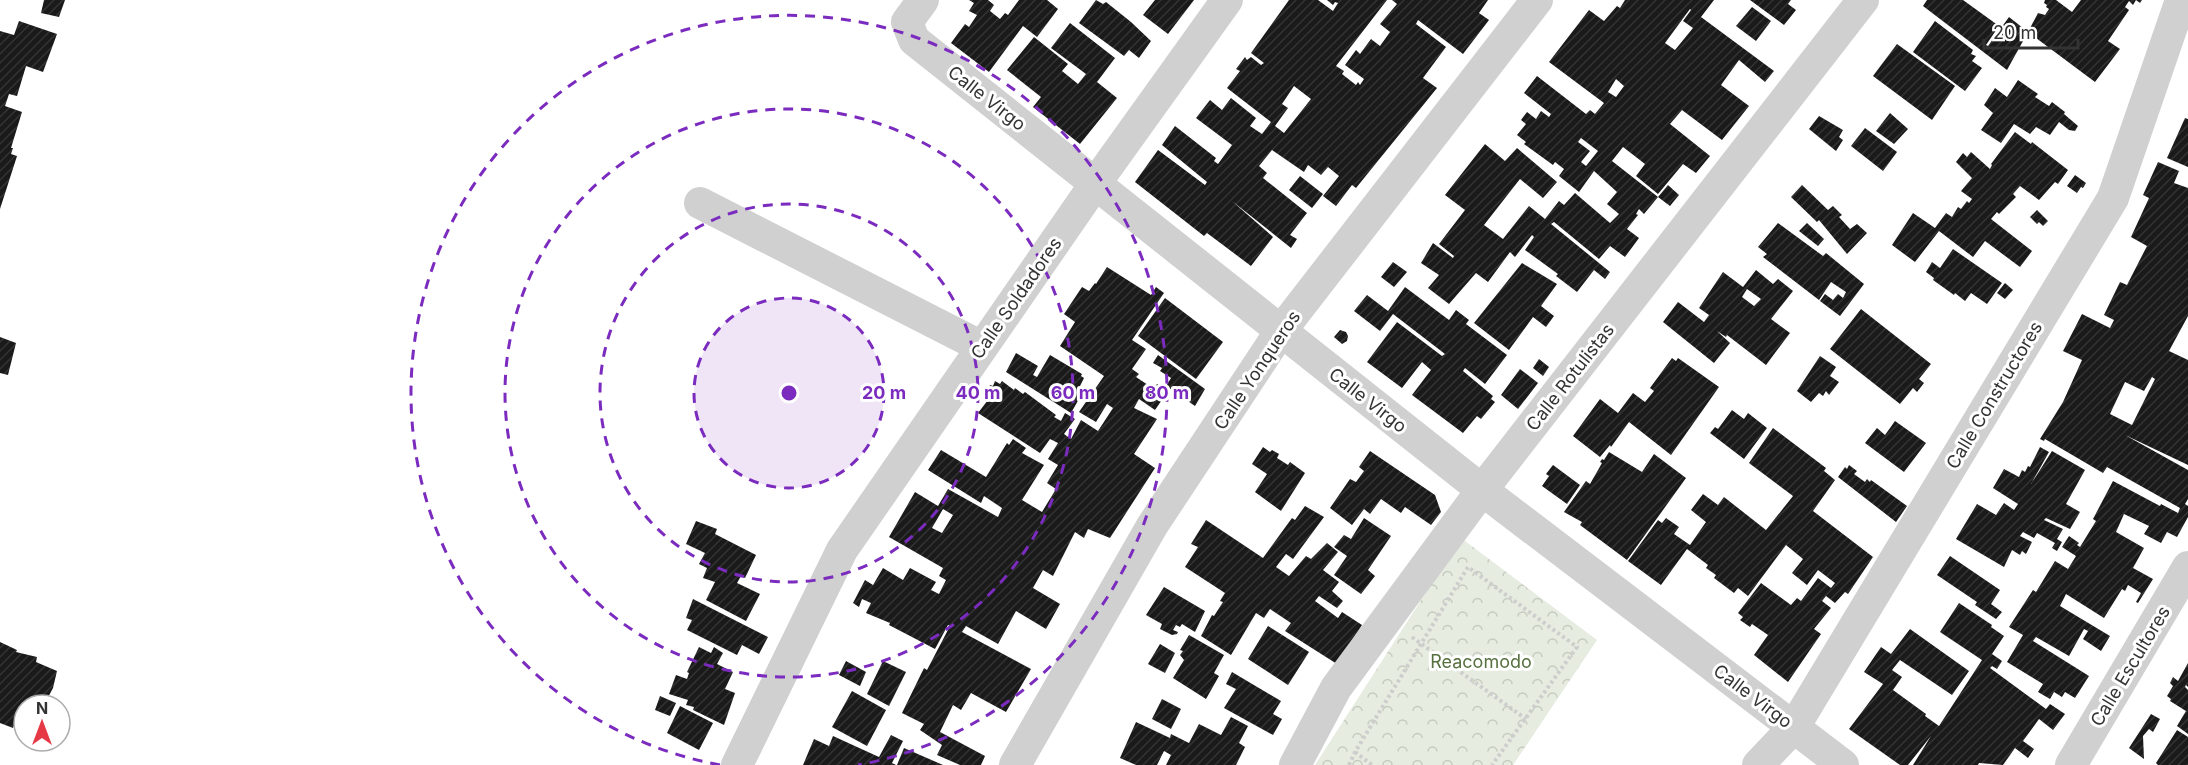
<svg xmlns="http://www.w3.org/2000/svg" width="2188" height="765" font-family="Inter,sans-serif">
<defs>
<pattern id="forest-crowns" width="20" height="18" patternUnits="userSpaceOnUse" patternTransform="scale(1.5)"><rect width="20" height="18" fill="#e6ecdf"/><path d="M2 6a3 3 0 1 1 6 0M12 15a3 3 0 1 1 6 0" fill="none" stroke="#c6cbc0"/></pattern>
<pattern id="building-hatch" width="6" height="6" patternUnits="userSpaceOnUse" patternTransform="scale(1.5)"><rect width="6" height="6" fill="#1a1a1a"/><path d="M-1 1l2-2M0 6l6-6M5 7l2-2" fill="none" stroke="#333"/></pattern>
</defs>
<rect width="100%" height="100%" fill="#fff"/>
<polygon fill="url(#forest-crowns)" points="1461,538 1597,640 1513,765 1315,765"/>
<g fill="url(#building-hatch)" fill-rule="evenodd">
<polygon points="44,0 65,0 59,17 41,13"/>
<polygon points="969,0 988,0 994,5 990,11 1000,19 1005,13 1008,15 1019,0 1047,0 1058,9 1037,37 1023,26 989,72 951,43 965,24 969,27 977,15 969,11 974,3"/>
<polygon points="1096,0 1103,4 1106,2 1131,22 1151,41 1139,58 1129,50 1124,56 1079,23"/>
<polygon points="1155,0 1194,0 1168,34 1143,15"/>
<path d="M 1289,0 L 1318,0 L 1333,11 L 1338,3 L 1335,2 L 1333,5 L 1327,0 L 1387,0 L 1336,66 L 1344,71 L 1342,74 L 1356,85 L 1358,82 L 1360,85 L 1364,79 L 1345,65 L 1356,50 L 1360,54 L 1371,39 L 1380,46 L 1390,32 L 1380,24 L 1397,4 L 1392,0 L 1488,0 L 1479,13 L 1489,20 L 1463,54 L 1418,20 L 1416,24 L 1446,47 L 1423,78 L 1437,88 L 1356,188 L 1352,185 L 1336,206 L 1323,196 L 1339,176 L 1328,167 L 1321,175 L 1308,165 L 1304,172 L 1272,150 L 1259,166 L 1267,173 L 1263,178 L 1307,213 L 1290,235 L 1297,239 L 1291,248 L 1232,201 L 1273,237 L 1251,266 L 1207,233 L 1204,236 L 1135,182 L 1158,150 L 1205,185 L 1207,182 L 1162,145 L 1175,126 L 1216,158 L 1214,161 L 1218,164 L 1232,145 L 1196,118 L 1210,100 L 1222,110 L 1231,98 L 1256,118 L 1250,126 L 1262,134 L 1271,122 L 1227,88 L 1240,71 L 1236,69 L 1245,57 L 1247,60 L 1251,57 L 1261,65 L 1264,63 L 1251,53 ZM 1294,86 L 1311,99 L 1284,133 L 1275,126 L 1288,108 L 1282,104 Z"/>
<path d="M 1625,0 L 1714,0 L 1701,17 L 1774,71 L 1765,82 L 1739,60 L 1721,85 L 1749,106 L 1722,140 L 1682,110 L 1670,124 L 1710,156 L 1696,173 L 1683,164 L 1658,194 L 1636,176 L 1645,164 L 1623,147 L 1612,161 L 1658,197 L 1668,185 L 1679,195 L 1670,206 L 1658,197 L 1644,214 L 1639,209 L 1636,214 L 1638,215 L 1627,229 L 1639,238 L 1625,257 L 1610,246 L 1599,259 L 1554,222 L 1551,224 L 1610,272 L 1605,279 L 1594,270 L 1577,292 L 1556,276 L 1558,274 L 1525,250 L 1534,237 L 1532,235 L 1515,257 L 1510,252 L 1488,282 L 1476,273 L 1449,304 L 1428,288 L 1439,275 L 1421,263 L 1433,243 L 1453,258 L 1454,256 L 1439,244 L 1465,210 L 1445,195 L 1485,144 L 1505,161 L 1517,148 L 1557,182 L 1543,198 L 1520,179 L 1484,225 L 1503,239 L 1529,206 L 1545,219 L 1559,201 L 1564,205 L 1575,193 L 1610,223 L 1619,214 L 1607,204 L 1617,192 L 1594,171 L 1579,192 L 1559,176 L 1564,169 L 1555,162 L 1553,165 L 1524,144 L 1526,142 L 1517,135 L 1526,124 L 1521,120 L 1527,112 L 1536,119 L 1541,111 L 1549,117 L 1551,114 L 1524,93 L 1537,76 L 1586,114 L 1590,110 L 1595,114 L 1604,103 L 1549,62 L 1589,10 L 1604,21 L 1617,6 L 1620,8 ZM 1690,9 L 1691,10 L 1683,21 L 1693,28 L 1675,50 L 1665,43 ZM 1616,79 L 1624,86 L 1616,97 L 1608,92 ZM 1581,138 L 1598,151 L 1586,166 L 1581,162 L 1590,151 L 1578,142 Z"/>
<polygon points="1750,0 1791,0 1788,4 1796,10 1784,25"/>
<polygon points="1927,0 1963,0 1999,26 1986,45 1988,46 2009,17 2028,32 2038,13 2045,15 2049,9 2046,7 2047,5 2044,3 2045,0 2056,0 2072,12 2081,0 2142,0 2140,3 2136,0 2133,5 2129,1 2125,7 2129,10 2108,41 2120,49 2095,82 2028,32 2007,70 1923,6"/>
<polygon points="1752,7 1771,21 1756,41 1736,26"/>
<polygon points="19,21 57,34 43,72 26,66 17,96 9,94 5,106 22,112 11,148 13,148 11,154 17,156 0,209 0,31 14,35"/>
<polygon points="1935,21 1973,50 1971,54 1976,56 1972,61 1982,68 1965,91 1913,52"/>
<polygon points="1070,23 1115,58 1097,82 1117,98 1080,144 1033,107 1041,97 1007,70 1034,37 1068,64 1062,71 1078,84 1086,74 1051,48"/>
<polygon points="1897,44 1955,86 1932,120 1873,76"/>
<polygon points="2018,80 2038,94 2035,97 2049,106 2052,102 2065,112 2064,114 2078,126 2075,131 2069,130 2059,122 2050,135 2036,127 2030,134 2014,124 2001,143 1981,130 1993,113 1984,105 1995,88 2007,97"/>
<polygon points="1890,113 1908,129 1894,144 1876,131"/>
<polygon points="1819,116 1843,130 1839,137 1843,140 1836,151 1809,129"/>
<polygon points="2185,118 2188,119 2188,167 2167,158"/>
<polygon points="1865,128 1897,152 1883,171 1851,146"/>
<polygon points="2015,132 2031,144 2032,142 2068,170 2058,184 2055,182 2039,200 2020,186 2013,194 2016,197 1999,214 1997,212 1991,219 2032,251 2020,267 1985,241 1973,257 1939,231 1915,262 1892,245 1913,213 1935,228 1946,213 1952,217 1958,207 1961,209 1967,201 1969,203 1972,199 1961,191 1972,178 1956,162 1963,153 1967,157 1971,152 1990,169 1992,165 1991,164"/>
<path d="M 2158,162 L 2179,171 L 2174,183 L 2188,188 L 2188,316 L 2169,351 L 2188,360 L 2188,465 L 2125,435 L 2188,470 L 2188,499 L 2185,504 L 2188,506 L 2188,517 L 2177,537 L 2167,532 L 2161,543 L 2144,534 L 2149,526 L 2124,514 L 2116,532 L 2144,548 L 2133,568 L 2153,579 L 2138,603 L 2136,602 L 2141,593 L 2128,585 L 2125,591 L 2122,589 L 2104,618 L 2066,594 L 2060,606 L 2110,636 L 2101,651 L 2083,639 L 2088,631 L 2084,629 L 2069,656 L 2036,637 L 2033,641 L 2089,676 L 2075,698 L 2065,692 L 2062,697 L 2054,692 L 2050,699 L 2038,692 L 2043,684 L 2007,662 L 2023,635 L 2009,627 L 2033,590 L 2036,592 L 2055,561 L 2068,569 L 2076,556 L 2062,547 L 2069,536 L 2079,543 L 2077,545 L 2080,547 L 2096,521 L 2093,519 L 2113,481 L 2160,506 L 2161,504 L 2178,513 L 2180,508 L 2107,467 L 2103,473 L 2045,439 L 2044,441 L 2040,439 L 2063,402 L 2082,360 L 2063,351 L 2082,314 L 2110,328 L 2114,320 L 2104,315 L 2120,282 L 2127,285 L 2147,246 L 2131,237 L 2149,198 L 2143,195 ZM 2152,377 L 2155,379 L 2132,425 L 2110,414 L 2125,382 L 2144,391 Z"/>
<polygon points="2075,175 2086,183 2083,188 2081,187 2077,193 2067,186"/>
<polygon points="1300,176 1323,194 1312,208 1289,190"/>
<polygon points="1802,185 1828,210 1833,206 1842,215 1839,217 1850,229 1857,224 1867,233 1847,254 1819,220 1817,222 1791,197"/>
<polygon points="2037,210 2048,221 2043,226 2039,222 2037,224 2030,217"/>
<polygon points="1778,223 1823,256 1826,253 1864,284 1840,316 1820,301 1825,294 1833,300 1838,294 1843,298 1846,292 1831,282 1819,300 1763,257 1767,254 1758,247"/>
<polygon points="1807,223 1824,239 1818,246 1799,231"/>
<polygon points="1953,249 2002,283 1987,304 1971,293 1965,301 1955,293 1954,295 1933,280 1934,278 1926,272 1932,262 1940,268"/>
<polygon points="1393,262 1407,272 1394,287 1381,277"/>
<polygon points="1522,263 1557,284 1541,306 1554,316 1546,327 1533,317 1509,350 1474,323"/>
<path d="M 1107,267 L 1151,295 L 1156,287 L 1164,293 L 1132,340 L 1146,349 L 1132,369 L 1139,374 L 1136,377 L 1154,389 L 1157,384 L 1168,391 L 1155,410 L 1139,399 L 1134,408 L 1157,419 L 1134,454 L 1155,468 L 1110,538 L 1088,529 L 1084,538 L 1075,532 L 1053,576 L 1043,570 L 1033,588 L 1060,604 L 1046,629 L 1016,611 L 998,644 L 966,626 L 962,632 L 1031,669 L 1006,712 L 971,693 L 961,710 L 953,705 L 940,732 L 985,756 L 981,765 L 960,765 L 937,755 L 942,745 L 920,730 L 924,724 L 902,713 L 924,668 L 927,670 L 950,626 L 948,625 L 935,649 L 889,625 L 890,623 L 866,613 L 871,603 L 862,599 L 859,607 L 853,603 L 865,580 L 873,585 L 883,568 L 903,580 L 910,568 L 936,582 L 931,590 L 939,594 L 946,580 L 939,576 L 943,568 L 889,537 L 915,492 L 938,506 L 948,489 L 998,517 L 1002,508 L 984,496 L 981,503 L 928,470 L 941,450 L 986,477 L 1007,443 L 1009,445 L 1013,439 L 1026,448 L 1022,453 L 1044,465 L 1022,500 L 1042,512 L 1056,489 L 1047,483 L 1058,465 L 1048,459 L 1058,443 L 1050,439 L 1040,453 L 978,413 L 988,400 L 985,398 L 990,385 L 993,386 L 995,381 L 1000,384 L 1002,381 L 1014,390 L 1015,388 L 1023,394 L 1025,392 L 1056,415 L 1054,417 L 1061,421 L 1065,413 L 1075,419 L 1064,434 L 1071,439 L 1081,420 L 1098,431 L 1113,408 L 1107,404 L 1096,422 L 1079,412 L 1104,376 L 1060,346 L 1075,322 L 1064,314 L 1082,287 L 1089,291 L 1095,283 L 1096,284 ZM 943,509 L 953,515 L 942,533 L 932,528 Z"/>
<path d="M 1756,270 L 1773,284 L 1778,279 L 1793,291 L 1771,319 L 1790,333 L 1766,365 L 1727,335 L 1726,337 L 1717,331 L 1730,343 L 1714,363 L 1663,322 L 1678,302 L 1704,322 L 1709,315 L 1699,308 L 1723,272 L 1743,287 ZM 1747,289 L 1761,299 L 1754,306 L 1742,297 Z"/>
<polygon points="2005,283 2013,290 2005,299 1997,293"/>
<polygon points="1405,287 1449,320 1456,310 1469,320 1466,324 1507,355 1485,384 1465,368 1463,371 1493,396 1491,399 1495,402 1481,419 1477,416 1463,433 1412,395 1431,370 1422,362 1402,388 1367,362 1397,322 1442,356 1445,354 1393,314 1380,331 1354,311 1367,295 1388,311"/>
<polygon points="1165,298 1223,342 1196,379 1138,336"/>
<polygon points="1861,309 1931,364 1919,379 1924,383 1917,392 1913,388 1900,404 1830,349"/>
<polygon points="1340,330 1346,332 1348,336 1347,341 1342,344 1334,337"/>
<polygon points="0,337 16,343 8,375 0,373"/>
<polygon points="1016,353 1038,366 1033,375 1037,377 1050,355 1082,374 1081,376 1084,378 1078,390 1083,392 1071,413 1006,372"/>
<polygon points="1158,355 1205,389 1195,406 1166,386 1171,378 1160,371 1162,368 1153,363"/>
<polygon points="1820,356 1836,367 1830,376 1839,382 1829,395 1826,391 1823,396 1819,393 1811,402 1797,391"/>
<polygon points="1672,358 1676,361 1678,358 1719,387 1671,455 1629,422 1611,447 1610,445 1600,457 1573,436 1600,399 1618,413 1633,393 1645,402 1654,391 1650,388"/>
<polygon points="1539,359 1549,367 1543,376 1533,368"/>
<polygon points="1520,369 1538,383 1518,409 1501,395"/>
<polygon points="1732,410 1744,419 1748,413 1767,428 1744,459 1710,433 1715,427 1718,429"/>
<polygon points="1895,421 1926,443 1904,472 1865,443 1877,428 1885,435"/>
<polygon points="1773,428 1826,468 1824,471 1835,480 1813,511 1873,557 1848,594 1845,592 1835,603 1826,596 1822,601 1831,608 1814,629 1821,634 1788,682 1754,655 1768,635 1752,624 1750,627 1740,620 1743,617 1738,613 1761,583 1791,605 1797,598 1801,601 1818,578 1831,588 1835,583 1818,570 1807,585 1792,573 1803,559 1786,545 1748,596 1738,588 1734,593 1714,578 1716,575 1706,568 1708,565 1687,549 1661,585 1628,561 1658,520 1662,523 1666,518 1679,527 1674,534 1690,545 1706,522 1691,510 1703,494 1718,505 1724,497 1766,530 1793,496 1749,463"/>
<polygon points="1263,447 1270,452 1272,450 1279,454 1277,458 1288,465 1290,462 1305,473 1281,511 1255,492 1267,474 1252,464"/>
<polygon points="2040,447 2049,452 2031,484 2052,451 2085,470 2066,504 2080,512 2070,529 2046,518 2044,520 2063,529 2057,539 2062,542 2057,551 2052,548 2055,543 2037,533 2034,538 2023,532 2020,536 2032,542 2026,554 2022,551 2020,555 2012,550 2004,567 1956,539 1977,504 1996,515 2004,503 2014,510 2018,504 1993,488 2004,469 2019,477 2022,470 2025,472 2028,466 2030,467"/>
<polygon points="1370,451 1435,495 1441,512 1431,525 1405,507 1401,513 1381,499 1370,514 1364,509 1352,525 1330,508 1350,479 1356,482 1364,471 1359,467"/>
<polygon points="1609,452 1642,472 1654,454 1686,478 1627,560 1580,525 1582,522 1564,512 1586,481 1590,484 1602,463 1600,462 1602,459 1604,460"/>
<polygon points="1553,465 1580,485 1567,504 1542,486 1549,476 1546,474"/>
<polygon points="1849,465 1857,471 1854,474 1865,482 1867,479 1870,482 1871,480 1907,506 1896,522 1838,477 1845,467 1847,469"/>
<polygon points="1305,506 1324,517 1293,559 1286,554 1276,567 1289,576 1306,556 1311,559 1327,543 1338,552 1323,570 1339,582 1332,591 1343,601 1337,608 1319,596 1315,601 1338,618 1342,612 1362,625 1337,664 1285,631 1291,623 1270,609 1264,618 1256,613 1231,655 1201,636 1212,615 1214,616 1223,602 1220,601 1225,593 1185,567 1198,547 1191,544 1206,520 1263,558 1292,518 1295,520"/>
<polygon points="1364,518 1391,536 1368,570 1375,576 1361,594 1334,575 1347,556 1334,547 1344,535 1351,539"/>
<polygon points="696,521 717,529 715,534 756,555 745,578 741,576 737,583 760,594 746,621 706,600 715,582 703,578 707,568 699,564 705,553 686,544"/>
<polygon points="1950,556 2000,590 1991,604 2002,612 1996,619 1975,605 1977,602 1937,575"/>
<polygon points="1164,587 1205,611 1195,632 1182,624 1180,627 1176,625 1173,630 1178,632 1177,634 1172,635 1160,629 1162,624 1146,615"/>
<polygon points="693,599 768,637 759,654 742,645 737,655 687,630 692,620 686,618"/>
<polygon points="1959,603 1992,625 1991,627 2004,636 1992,654 2002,661 1997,669 1992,666 1990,668 2046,709 2050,704 2065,714 2053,730 2039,719 2023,741 2034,749 2028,758 2015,748 2003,765 1979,763 1978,765 1913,765 1931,736 1908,765 1900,765 1849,729 1883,684 1864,672 1881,647 1891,654 1910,629 1969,671 1952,695 1900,660 1892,670 1902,677 1893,690 1926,714 1925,716 1939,726 1982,660 1940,632"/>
<polygon points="1268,626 1309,652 1288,685 1248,659"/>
<polygon points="1189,635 1224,655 1214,673 1219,676 1206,699 1173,678 1184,660 1180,655 1183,651 1180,650"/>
<polygon points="0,642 17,650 16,652 37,657 36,662 57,671 53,688 44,705 35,705 27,701 21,718 17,717 13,728 0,723"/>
<polygon points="1160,644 1175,653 1165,673 1148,664"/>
<polygon points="699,647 711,653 714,647 723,653 717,664 733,672 725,689 735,693 724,725 693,710 694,707 686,705 688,700 669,694 676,675 687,679 689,673 687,672"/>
<polygon points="846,661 866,672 860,686 839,675"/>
<polygon points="883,661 906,672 889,706 867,694"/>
<polygon points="2188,663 2188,687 2186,685 2185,687 2188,690 2188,734 2177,726 2186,711 2170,701 2171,699 2167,696 2173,686 2170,683 2173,677 2178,681"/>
<polygon points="1232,672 1281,701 1273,714 1282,719 1273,735 1224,708 1236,689 1226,684"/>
<polygon points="852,691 886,710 867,746 832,727"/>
<polygon points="660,696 676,703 670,716 655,710"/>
<polygon points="1162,699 1181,709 1171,729 1152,719"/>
<polygon points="680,706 713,723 699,750 667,733"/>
<polygon points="2151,714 2160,719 2153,732 2149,729 2143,736 2144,759 2129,748"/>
<polygon points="1231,717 1248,726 1239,743 1245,747 1236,765 1166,765 1171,755 1164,751 1157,765 1136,765 1120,758 1136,722 1170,738 1171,734 1189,743 1199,724 1221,735"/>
<polygon points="2177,730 2188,737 2188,765 2158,765 2156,763"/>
<polygon points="891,735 903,741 892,763 896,765 803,765 814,739 829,746 833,736 879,757"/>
<polygon points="904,748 943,765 897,765"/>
</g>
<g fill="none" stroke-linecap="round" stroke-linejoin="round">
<g stroke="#cdcdcd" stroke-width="4" stroke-dasharray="3 3" stroke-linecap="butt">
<polyline points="1412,637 1526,719"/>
<polyline points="1355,752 1372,765"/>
<polyline points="1349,765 1355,752 1468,567 1577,647 1492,765"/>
</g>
<g stroke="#d0d0d0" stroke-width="32">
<polyline points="923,0 907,22 914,40 1482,490 1843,765"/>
<polyline points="700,203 982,347"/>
<polyline points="737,765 842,550 1095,184 1227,0"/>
<polyline points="1015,765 1152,526 1280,332 1537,0"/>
<polyline points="1295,765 1336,688 1482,490 1863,0"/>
<polyline points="1758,765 1794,727 2113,198 2181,0"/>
<polyline points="2071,765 2188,567"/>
</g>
</g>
<circle cx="789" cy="393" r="95" fill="#7b2cbf" fill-opacity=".12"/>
<g fill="none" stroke="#7b2cbf" stroke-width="3" stroke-dasharray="10 8">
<circle cx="789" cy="393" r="95"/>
<circle cx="789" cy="393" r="189"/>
<circle cx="789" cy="393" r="284"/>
<path d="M720 765A378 378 0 1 1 858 765"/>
</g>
<g text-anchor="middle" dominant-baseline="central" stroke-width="6" stroke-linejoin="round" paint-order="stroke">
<g font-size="18" fill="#333" stroke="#fff">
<text transform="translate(987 98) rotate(38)">Calle Virgo</text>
<text transform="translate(1016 298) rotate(-55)">Calle Soldadores</text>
<text transform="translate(1257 370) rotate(-56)">Calle Yonqueros</text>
<text transform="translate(1570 377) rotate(-52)">Calle Rotulistas</text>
<text transform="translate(1994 395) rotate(-59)">Calle Constructores</text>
<text transform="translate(1368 400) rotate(38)">Calle Virgo</text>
<text transform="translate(2130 666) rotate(-59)">Calle Escultores</text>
<text transform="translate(1753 696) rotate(37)">Calle Virgo</text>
</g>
<g font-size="18" fill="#56703f" stroke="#fff">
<text x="1481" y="661">Reacomodo</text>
</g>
</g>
<circle cx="789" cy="393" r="9" fill="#7b2cbf" stroke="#fff" stroke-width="3"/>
<g font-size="18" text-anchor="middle" font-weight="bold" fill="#7b2cbf" stroke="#fff" stroke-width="6" stroke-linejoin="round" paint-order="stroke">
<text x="884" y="399">20 m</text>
<text x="978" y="399">40 m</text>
<text x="1073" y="399">60 m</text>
<text x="1167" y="399">80 m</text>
</g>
<g transform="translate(42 723)"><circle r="28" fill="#ffffff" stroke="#adadad" stroke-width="1.5"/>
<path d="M0-4.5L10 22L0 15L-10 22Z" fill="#e63946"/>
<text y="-9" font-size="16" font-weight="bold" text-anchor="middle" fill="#333333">N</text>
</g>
<path d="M1984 39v9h94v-9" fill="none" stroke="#333333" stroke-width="3"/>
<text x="1993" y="39" font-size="18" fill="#333333" stroke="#ffffff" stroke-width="4.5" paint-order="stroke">20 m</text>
</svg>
